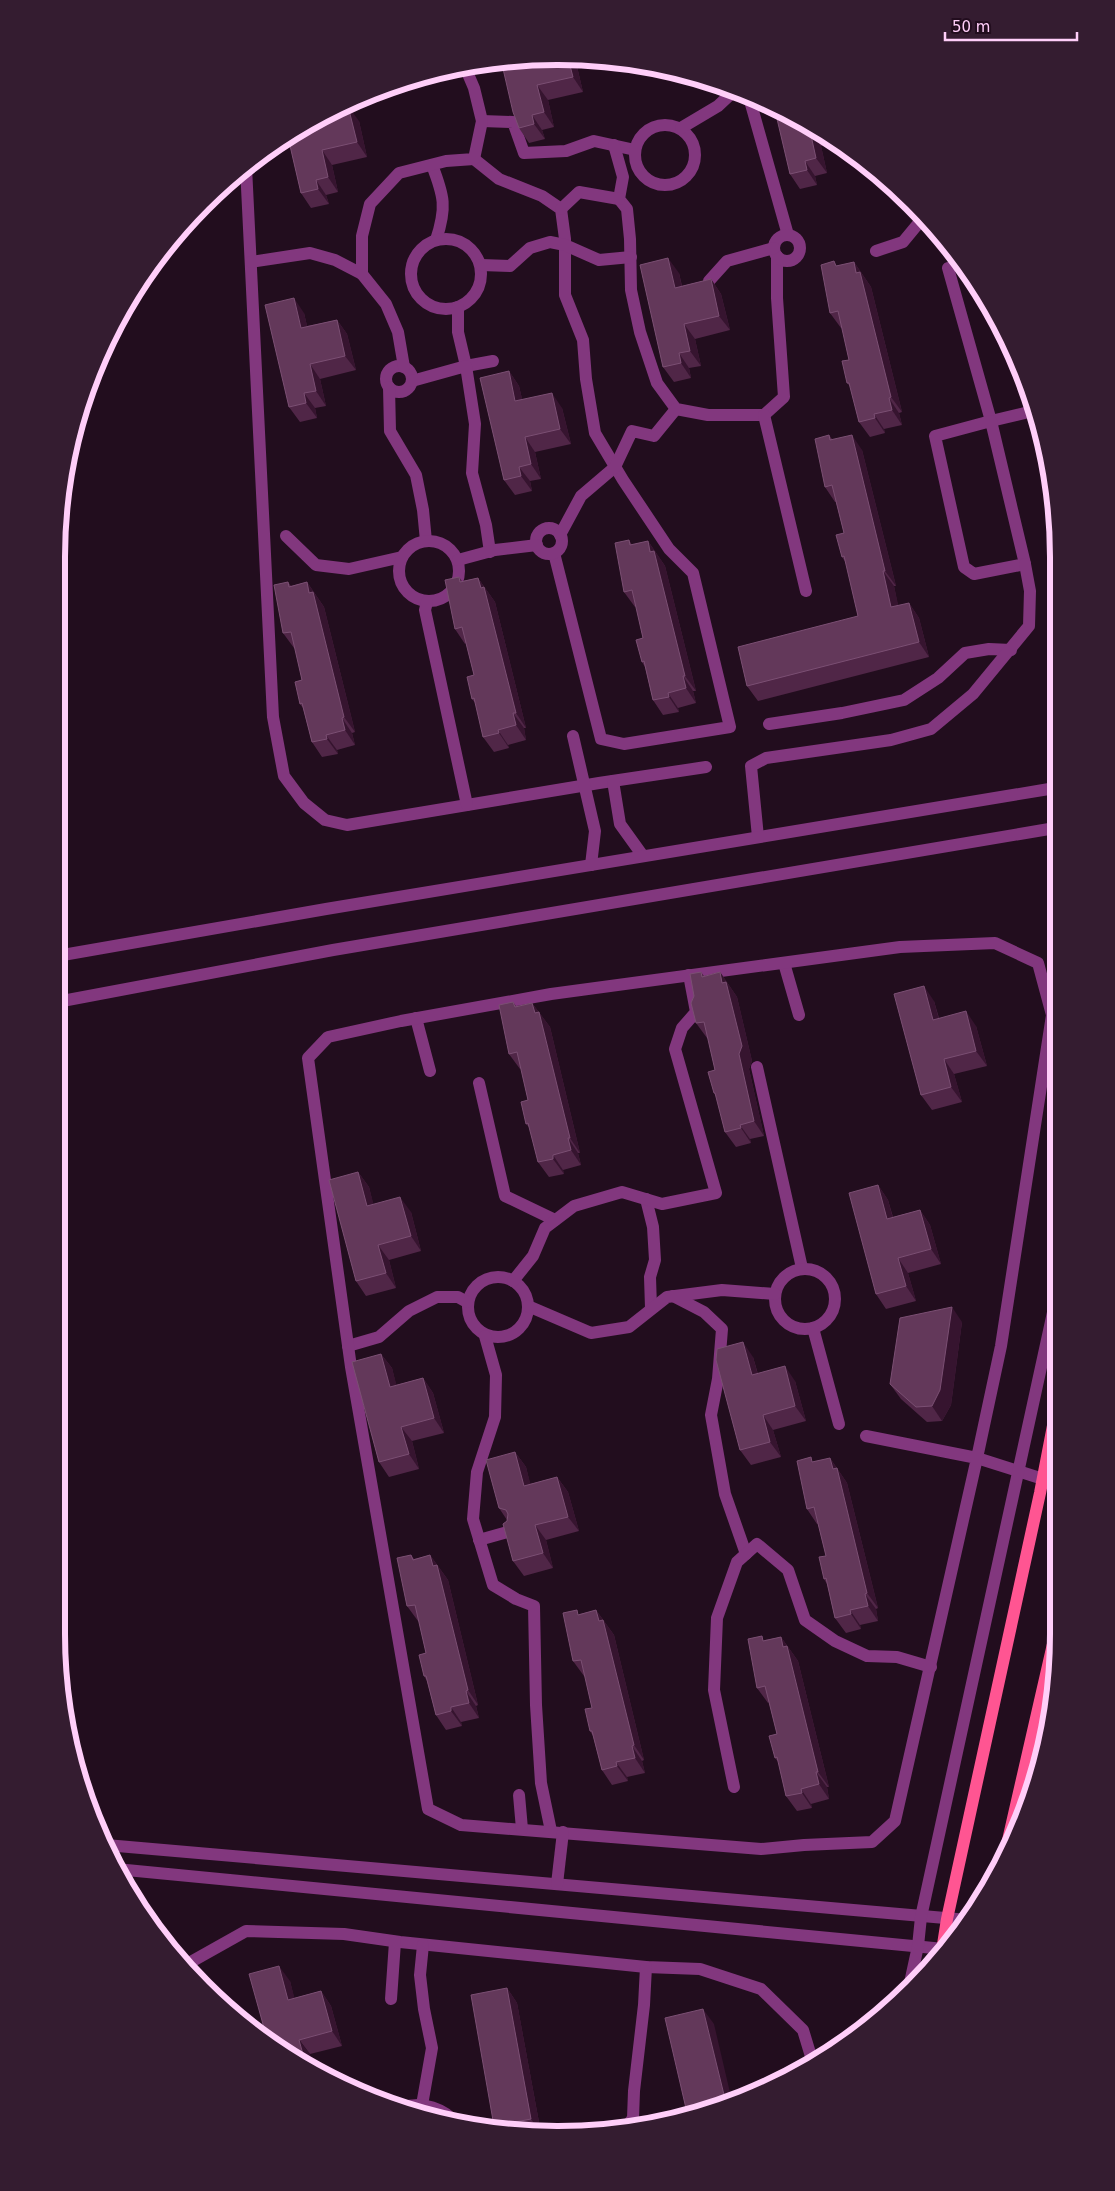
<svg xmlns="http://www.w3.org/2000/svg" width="1115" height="2191" font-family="'DejaVu Sans',sans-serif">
<rect width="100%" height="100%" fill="#220d1e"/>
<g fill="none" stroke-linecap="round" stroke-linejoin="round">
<g stroke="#82377e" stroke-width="12">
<polyline points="749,97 788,235"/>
<polyline points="482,121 513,122 524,153 566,151 594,141 635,150"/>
<circle cx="665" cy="155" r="30"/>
<polyline points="681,128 718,106 734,91"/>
<polyline points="614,145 623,177 619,199 627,209 630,239 631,290 640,332 657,383 676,409 708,415 764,415 784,397 777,298 777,256"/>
<polyline points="474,159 499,179 542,196 561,209 565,239 565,295 583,340 586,379 595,433 623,480 669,549 693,573 730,727 624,744 601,739 554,553"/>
<path d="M 432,165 C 444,196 447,207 436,240"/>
<polyline points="246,167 273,717 284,776 304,803 325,820 347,825 599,783 706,767"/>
<polyline points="561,209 579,192 619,199"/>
<circle cx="787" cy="248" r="13"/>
<circle cx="446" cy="274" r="35"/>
<polyline points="876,251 903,242 922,219"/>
<polyline points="251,262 310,253 335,260 362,274"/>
<polyline points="481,265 510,266 530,248 550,242 565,245 599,260 631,257"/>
<polyline points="948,268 991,421 1033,411"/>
<polyline points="709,281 727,261 774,248"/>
<polyline points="458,307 458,332 466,366 493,361"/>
<circle cx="399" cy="379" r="13"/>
<polyline points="404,367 398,332 386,304 362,274 362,236 370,204 399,173 446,161 474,159 482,121 474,88 465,67"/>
<polyline points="412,381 466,366 475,424 472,473 486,525 490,552"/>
<polyline points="389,387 390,431 416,475 423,510 426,541"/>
<polyline points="764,415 806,591"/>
<polygon points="991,421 1025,564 974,574 964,567 935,436"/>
<circle cx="549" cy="541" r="13"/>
<polyline points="560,535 581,496 615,467 632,431 654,436 676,409"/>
<polyline points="286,536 316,565 349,569 402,557"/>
<circle cx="429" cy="571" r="30"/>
<polyline points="458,560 495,550 537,545"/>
<polyline points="427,602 425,610 467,805"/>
<polyline points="769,724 842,713 904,700 938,678 965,653 989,649 1011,650"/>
<polyline points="573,736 595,831 591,865"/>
<polyline points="613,781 620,824 643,856"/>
<polyline points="758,837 751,766 766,758 891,740 931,729 973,694 1029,626 1030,591 1025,564"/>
<polyline points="57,956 326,909 1055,788"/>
<polyline points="784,963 799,1015"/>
<polyline points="57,1002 333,950 1055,828"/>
<polyline points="416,1018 430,1071"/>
<polyline points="757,1067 802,1268"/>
<polyline points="479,1083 505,1196 555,1220"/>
<polyline points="646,1199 653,1227 655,1260 650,1277 651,1308"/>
<circle cx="805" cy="1299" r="30"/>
<circle cx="498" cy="1307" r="30"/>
<polyline points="513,1281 533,1256 545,1228 574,1206 622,1192 662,1204 716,1193 675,1049 682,1028 696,1012 689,975"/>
<polyline points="673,1296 704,1312 722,1329 718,1379 711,1415 725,1494 746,1554"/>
<polyline points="528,1306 591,1333 629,1327 667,1297 722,1290 775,1294"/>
<polyline points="813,1328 839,1424"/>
<polyline points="485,1336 496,1375 495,1417 477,1472 473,1519 493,1585 516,1599 534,1606 536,1705 541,1783 551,1831"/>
<polyline points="348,1346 379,1337 409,1311 437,1297 458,1297 467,1302"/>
<polyline points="866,1436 977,1458 895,1821 872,1842 804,1845 761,1849 461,1825 428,1809 351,1367 308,1058 328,1037 401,1021 551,994 900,947 995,943 1038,963 1052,1015 1001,1346 977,1458 1043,1479"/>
<polyline points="479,1540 511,1531"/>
<polyline points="734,1787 714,1690 717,1618 737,1562 757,1544 788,1570 805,1620 835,1641 867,1656 897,1657 931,1667"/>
<polyline points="519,1795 522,1829"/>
<polyline points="106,1845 968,1920"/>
<polyline points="116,1869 944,1949"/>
<polyline points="557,1884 563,1832"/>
<polyline points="187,1967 189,1963 246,1931 344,1934 400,1942 646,1967 700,1969 761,1989 803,2030 813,2063"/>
<polyline points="908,1992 918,1946 921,1917 1057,1294"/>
<polyline points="391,1999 395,1942"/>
<polyline points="422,2105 432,2048 424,2009 420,1975 423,1945"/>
<path d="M 402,2108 C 422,2100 445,2109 457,2124"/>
<polyline points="624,2130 633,2118 634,2091 644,2005 646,1967"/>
</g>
<g stroke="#ff5592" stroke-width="12">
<polyline points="1003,1862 1058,1622"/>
<polyline points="942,1951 947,1919 1040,1493 1057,1405"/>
</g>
</g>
<g fill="#502647">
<polygon points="575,58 583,92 548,100 554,127 542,130 545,139 529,143 519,128 501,60"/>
<polygon points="779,108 832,143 821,146 827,173 815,176 817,185 800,189 790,174"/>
<polygon points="359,121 367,157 332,165 338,192 326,195 329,204 311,208 301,193 288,137"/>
<polygon points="854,262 871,287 902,412 899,413 902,425 884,429 885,433 870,437 859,422 851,387 847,383 849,360 842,328 841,328 830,313 838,266"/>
<polygon points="679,273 682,286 711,279 721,294 730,330 695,339 701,366 689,368 691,378 674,382 663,367"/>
<polygon points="304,313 307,326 337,320 347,334 356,370 320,379 326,406 315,408 317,418 300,422 289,407"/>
<polygon points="509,371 519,386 522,399 562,408 571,444 535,452 541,479 530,481 532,491 515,495 504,480"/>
<polygon points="829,435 832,439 862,450 896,586 894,586 898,606 909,603 919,618 929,657 758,701 747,686 858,616 846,563 842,557 844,533 836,502 835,502 825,487"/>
<polygon points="629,540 632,545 648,541 665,566 696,691 693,691 696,703 678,708 679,712 663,715 653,700 645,667 642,662 643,638 636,606 635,607 624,592"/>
<polygon points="459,577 462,581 478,578 495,602 526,728 524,728 526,740 508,745 509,748 494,752 483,737 476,704 472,699 474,675 466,643 465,644 455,629"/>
<polygon points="288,582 291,586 307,582 324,607 355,732 352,733 355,745 337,750 338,754 322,757 312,742 303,708 300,704 302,680 295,648 294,648 283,633"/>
<polygon points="701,972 704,976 720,972 737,997 752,1061 749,1069 764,1136 750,1139 751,1143 736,1147 725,1132 717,1098 714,1093 715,1070 708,1038 707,1038 696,1023"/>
<polygon points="934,1001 939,1018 976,1026 987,1066 954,1074 962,1102 932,1110 921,1095"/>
<polygon points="513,1002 516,1006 532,1003 550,1027 580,1153 578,1153 581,1165 563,1170 564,1174 549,1177 538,1162 530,1128 526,1124 528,1100 521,1068 520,1069 509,1054"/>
<polygon points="358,1172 369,1187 373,1204 411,1212 421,1251 389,1260 396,1288 366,1296 356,1281"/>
<polygon points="878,1185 888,1200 893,1217 920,1210 930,1225 941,1264 908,1273 916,1301 886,1309 876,1294"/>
<polygon points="962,1322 951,1405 942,1421 927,1422 901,1399 890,1384"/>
<polygon points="381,1354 392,1368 396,1385 423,1378 433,1393 444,1433 412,1441 419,1469 389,1477 379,1462"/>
<polygon points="753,1357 758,1374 795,1381 806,1421 773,1430 781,1457 751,1465 740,1450"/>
<polygon points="515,1452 526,1467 530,1484 557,1477 568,1492 579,1531 546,1540 553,1568 524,1576 513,1561 507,1520 499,1508"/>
<polygon points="830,1458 847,1483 878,1608 876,1609 878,1621 860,1625 861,1629 846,1633 835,1618 827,1584 824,1579 826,1556 818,1524 817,1524 807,1509 814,1462"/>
<polygon points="411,1555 414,1559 430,1555 448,1580 478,1705 476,1706 479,1718 461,1722 462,1726 446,1730 436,1715 427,1681 424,1676 426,1653 419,1621 418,1621 407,1606"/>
<polygon points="596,1610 614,1635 644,1760 642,1761 645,1773 627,1777 628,1781 612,1785 602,1770 593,1736 590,1731 592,1708 585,1676 584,1676 573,1661 580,1614"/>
<polygon points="781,1637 798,1661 829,1787 827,1787 829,1799 811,1804 812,1808 797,1811 786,1796 779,1763 775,1758 777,1734 769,1702 768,1703 757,1688 765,1640"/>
<polygon points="249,1974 290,1981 294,1998 321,1991 331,2006 342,2046 310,2054"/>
<polygon points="507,1988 517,2003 541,2133 525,2134 498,2130 494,2126"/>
</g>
<g fill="#36142f">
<polygon points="568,58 575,58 583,92 573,77"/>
<polygon points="537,85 548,100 554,127 544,112"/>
<polygon points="348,106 359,121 367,157 357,142"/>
<polygon points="532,115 542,130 545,139 534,124"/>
<polygon points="810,131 821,146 827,173 816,158"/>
<polygon points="322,150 332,165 338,192 328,177"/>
<polygon points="805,161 815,176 817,185 807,170"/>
<polygon points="316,180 326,195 329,204 318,189"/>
<polygon points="668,258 679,273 685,303 675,288"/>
<polygon points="854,262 871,287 902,412 891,397"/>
<polygon points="711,279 721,294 730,330 719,316"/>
<polygon points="294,298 304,313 311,343 301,328"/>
<polygon points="337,320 347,334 356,370 345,356"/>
<polygon points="684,324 695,339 701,366 690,351"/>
<polygon points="679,353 689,368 691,378 681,363"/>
<polygon points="310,364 320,379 326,406 316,391"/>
<polygon points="509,371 519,386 526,416 515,401"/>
<polygon points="304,393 315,408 317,418 306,403"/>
<polygon points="552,393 562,408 571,444 560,429"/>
<polygon points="889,398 899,413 902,425 892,410"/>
<polygon points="874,414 884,429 885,433 875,418"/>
<polygon points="852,435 862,450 896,586 885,571"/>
<polygon points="525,437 535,452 541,479 531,464"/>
<polygon points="519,467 530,481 532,491 521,476"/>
<polygon points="648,541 665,566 696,691 685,676"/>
<polygon points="883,571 894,586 902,622 891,607"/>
<polygon points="478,578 495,602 526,728 516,713"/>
<polygon points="307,582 324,607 355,732 344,717"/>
<polygon points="909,603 919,618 929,657 919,642"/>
<polygon points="683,676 693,691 696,703 686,688"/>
<polygon points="668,693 678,708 679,712 669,697"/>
<polygon points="513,713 524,728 526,740 516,725"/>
<polygon points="342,718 352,733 355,745 345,730"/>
<polygon points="498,730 508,745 509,748 499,733"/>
<polygon points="326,735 337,750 338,754 327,739"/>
<polygon points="720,972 737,997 752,1061 749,1069 764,1136 754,1121"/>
<polygon points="924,986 934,1001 943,1035 933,1020"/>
<polygon points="532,1003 550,1027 580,1153 570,1138"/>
<polygon points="966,1011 976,1026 987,1066 976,1051"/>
<polygon points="944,1059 954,1074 962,1102 951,1087"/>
<polygon points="740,1125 750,1139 751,1143 741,1128"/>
<polygon points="568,1138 578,1153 581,1165 571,1150"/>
<polygon points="553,1155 563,1170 564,1174 553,1159"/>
<polygon points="358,1172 369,1187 378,1221 367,1206"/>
<polygon points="878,1185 888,1200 897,1234 887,1219"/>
<polygon points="400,1197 411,1212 421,1251 411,1236"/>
<polygon points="920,1210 930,1225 941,1264 931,1249"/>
<polygon points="378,1245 389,1260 396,1288 386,1273"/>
<polygon points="898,1258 908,1273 916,1301 906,1286"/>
<polygon points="952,1307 962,1322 951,1405 942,1421 932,1406"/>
<polygon points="743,1342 753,1357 762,1390 752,1375"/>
<polygon points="381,1354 392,1368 401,1402 390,1387"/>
<polygon points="785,1366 795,1381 806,1421 795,1406"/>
<polygon points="423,1378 433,1393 444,1433 434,1418"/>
<polygon points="763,1415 773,1430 781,1457 770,1442"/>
<polygon points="401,1427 412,1441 419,1469 409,1454"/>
<polygon points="515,1452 526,1467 535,1501 524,1486"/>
<polygon points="830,1458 847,1483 878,1608 867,1593"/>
<polygon points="557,1477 568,1492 579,1531 568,1517"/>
<polygon points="535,1525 546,1540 553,1568 543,1553"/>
<polygon points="430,1555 448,1580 478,1705 468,1690"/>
<polygon points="865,1594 876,1609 878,1621 868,1606"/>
<polygon points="596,1610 614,1635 644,1760 634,1745"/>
<polygon points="850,1610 860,1625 861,1629 851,1614"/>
<polygon points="781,1637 798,1661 829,1787 818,1772"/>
<polygon points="466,1691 476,1706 479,1718 469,1703"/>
<polygon points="451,1707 461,1722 462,1726 451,1711"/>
<polygon points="632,1746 642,1761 645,1773 635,1758"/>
<polygon points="616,1762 627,1777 628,1781 617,1766"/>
<polygon points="816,1772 827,1787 829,1799 819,1784"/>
<polygon points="801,1789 811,1804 812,1808 802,1793"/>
<polygon points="279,1966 290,1981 299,2015 288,2000"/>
<polygon points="507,1988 517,2003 541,2133 531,2119"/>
<polygon points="321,1991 331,2006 342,2046 332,2031"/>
<polygon points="703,2009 714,2024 732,2101 726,2103"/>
<polygon points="299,2040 310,2054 313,2069 306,2065"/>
</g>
<g fill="#63385a" stroke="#7b4f73">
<polygon points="568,58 573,77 537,85 544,112 532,115 534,124 519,128 513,112 501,60"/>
<polygon points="348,106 357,142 322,150 328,177 316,180 318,189 301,193 288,137 307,124 343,107"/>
<polygon points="774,106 779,108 813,131 810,131 816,158 805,161 807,170 790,174"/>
<polygon points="668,258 675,288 711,279 719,316 684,324 690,351 679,353 681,363 663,367 640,265"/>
<polygon points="834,261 836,266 854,262 856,273 860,272 891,397 889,398 892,410 874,414 875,418 859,422 849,383 847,383 842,361 849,360 838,311 830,313 821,265"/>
<polygon points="294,298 301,328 337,320 345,356 310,364 316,391 304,393 306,403 289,407 265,305"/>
<polygon points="509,371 515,401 552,393 560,429 525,437 531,464 519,467 521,476 504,480 480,378"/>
<polygon points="829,435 830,440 852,435 885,571 883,571 891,607 909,603 919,642 747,686 738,647 858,616 844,556 842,557 836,535 844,533 832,485 825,487 815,439"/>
<polygon points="629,540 630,545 648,541 650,552 654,551 685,676 683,676 686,688 668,693 669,697 653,700 644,661 642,662 636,640 643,638 632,590 624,592 615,543"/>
<polygon points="459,577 460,582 478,578 481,588 484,587 516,713 513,713 516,725 498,730 499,733 483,737 474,698 472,699 467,677 474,675 462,627 455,629 445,580"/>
<polygon points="288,582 289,587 307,582 309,593 313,592 344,717 342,718 345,730 326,735 327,739 312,742 302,703 300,704 295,682 302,680 291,632 283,633 274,585"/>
<polygon points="701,972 702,977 720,972 722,983 726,982 742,1046 739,1054 754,1121 740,1125 741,1128 725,1132 715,1093 714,1093 708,1072 715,1070 704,1022 696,1023 691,1003 694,996 690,974"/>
<polygon points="924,986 933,1020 966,1011 976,1051 944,1059 951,1087 921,1095 894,994"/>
<polygon points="513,1002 515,1007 532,1003 535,1013 539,1012 570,1138 568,1138 571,1150 553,1155 553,1159 538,1162 528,1123 526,1124 521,1102 528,1100 517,1052 509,1054 499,1005"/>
<polygon points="358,1172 367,1206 400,1197 411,1236 378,1245 386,1273 356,1281 329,1180"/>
<polygon points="878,1185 887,1219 920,1210 931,1249 898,1258 906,1286 876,1294 849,1193"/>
<polygon points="952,1307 940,1390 932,1406 916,1407 890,1384 900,1318"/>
<polygon points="743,1342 752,1375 785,1366 795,1406 763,1415 770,1442 740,1450 716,1360 717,1349"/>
<polygon points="381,1354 390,1387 423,1378 434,1418 401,1427 409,1454 379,1462 352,1362"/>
<polygon points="515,1452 524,1486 557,1477 568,1517 535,1525 543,1553 513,1561 503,1524 507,1521 508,1514 506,1510 499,1508 486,1460"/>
<polygon points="811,1457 812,1462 830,1458 833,1469 837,1468 867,1593 865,1594 868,1606 850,1610 851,1614 835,1618 826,1578 824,1579 819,1557 826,1556 814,1507 807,1509 797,1461"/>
<polygon points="411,1555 413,1560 430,1555 433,1566 437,1565 468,1690 466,1691 469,1703 451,1707 451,1711 436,1715 426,1676 424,1676 419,1655 426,1653 415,1605 407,1606 397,1558"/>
<polygon points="577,1610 578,1615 596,1610 599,1621 603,1620 634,1745 632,1746 635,1758 616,1762 617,1766 602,1770 592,1731 590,1731 585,1709 592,1708 581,1660 573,1661 563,1613"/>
<polygon points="762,1636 763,1641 781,1637 783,1647 787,1646 818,1772 816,1772 819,1784 801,1789 802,1793 786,1796 777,1757 775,1758 769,1736 777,1734 765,1686 757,1688 748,1639"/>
<polygon points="279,1966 288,2000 321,1991 332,2031 299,2040 306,2065 279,2050 268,2042 249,1974"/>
<polygon points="507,1988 531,2119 494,2126 471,1995"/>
<polygon points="703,2009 726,2103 688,2117 665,2018"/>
</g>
<path d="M0 0H1115V2191H0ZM557 65H558A492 492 0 0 1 1050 557V1634A492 492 0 0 1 558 2126H557A492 492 0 0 1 65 1634V557A492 492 0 0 1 557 65Z" fill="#341c30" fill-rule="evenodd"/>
<path fill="none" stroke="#ffcef9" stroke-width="6" d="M557 65H558A492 492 0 0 1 1050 557V1634A492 492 0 0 1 558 2126H557A492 492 0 0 1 65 1634V557A492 492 0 0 1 557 65Z"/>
<path d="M945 32v8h132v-8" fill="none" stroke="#ffcef9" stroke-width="2.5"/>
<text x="952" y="32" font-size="15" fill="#ffcef9" stroke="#220d1e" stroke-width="4" paint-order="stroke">50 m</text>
</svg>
